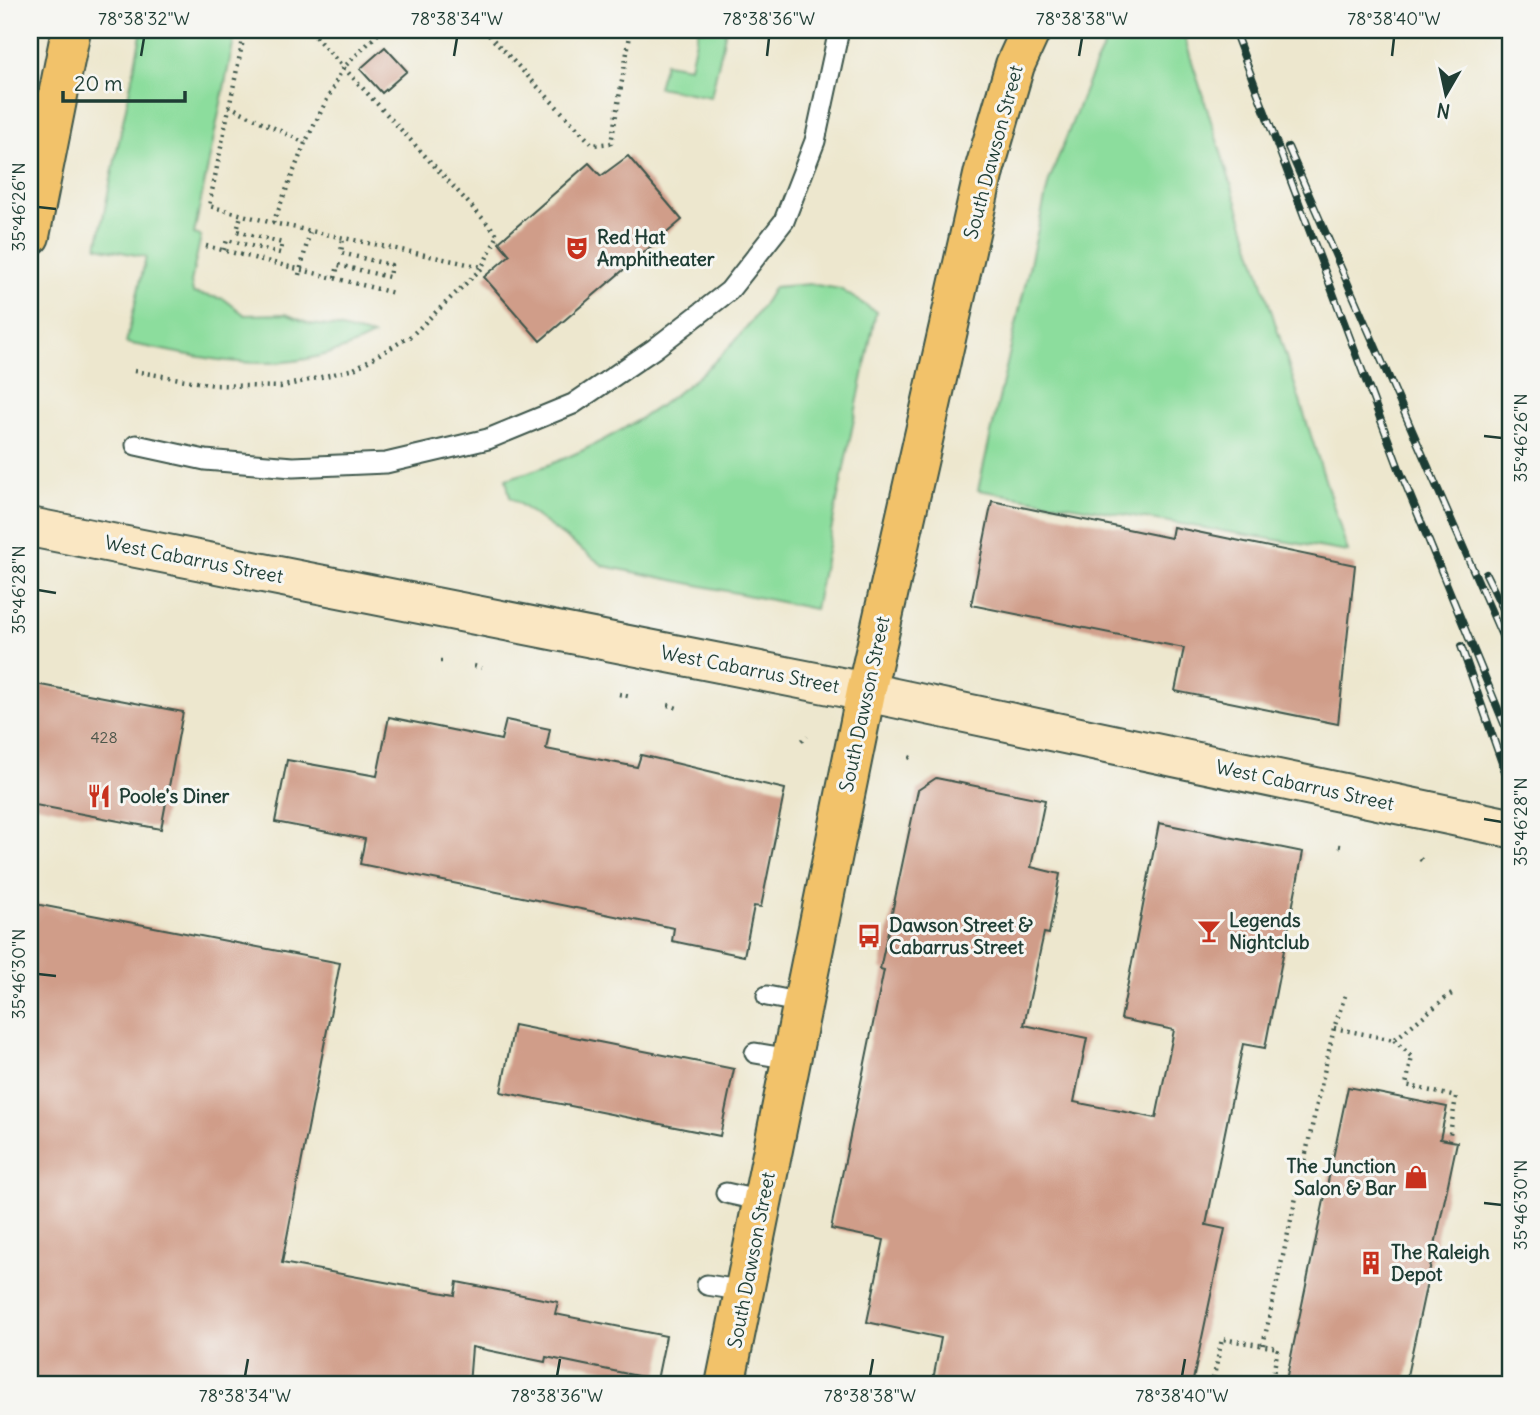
<svg xmlns="http://www.w3.org/2000/svg" width="1540" height="1415" font-family="Delius,sans-serif">
<rect width="100%" height="100%" fill="#f6f6f2"/>
<filter id="ink" filterUnits="userSpaceOnUse"><feTurbulence type="fractalNoise" baseFrequency=".0143" numOctaves="2"/><feDisplacementMap in="SourceGraphic" scale="14" xChannelSelector="R" yChannelSelector="G"/><feConvolveMatrix kernelMatrix="1 2 1 2 8 2 1 2 1" color-interpolation-filters="sRGB"/></filter>
<filter id="wash" filterUnits="userSpaceOnUse"><feTurbulence type="fractalNoise" baseFrequency=".00686" numOctaves="4" result="noise"/><feDisplacementMap in="SourceGraphic" scale="28" xChannelSelector="R" yChannelSelector="G"/><feGaussianBlur stdDeviation="1.57" result="paint"/><feColorMatrix in="noise" values="0 0 0 0 0 0 0 0 0 0 0 0 0 0 0 0 0 1.4 0 .05"/><feComposite in="paint" operator="in"/></filter>
<g filter="url(#wash)">
<rect width="100%" height="100%" fill="#ede7ce"/>
<g fill="#8cdd9d" stroke="#568d68" stroke-width="2">
<path d="M 142,30 L 236,30 L 194,234 L 201,236 L 191,282 L 193,293 L 224,299 L 245,315 L 286,314 L 310,324 L 337,327 L 373,336 C 285,381 217,360 126,343 L 146,257 L 97,247 Z"/>
<polygon points="698,30 726,30 711,97 658,87 665,63 690,67"/>
<polygon points="1112,30 1182,30 1348,552 978,490 1049,181 1094,67"/>
<path d="M 810,284 L 840,289 L 876,312 L 815,609 L 604,566 L 510,497 L 506,479 C 606,451 723,378 774,287 Z"/>
</g>
<g id="blocks">
<g fill="#d09d89">
<polygon points="385,47 407,71 382,93 360,69"/>
<polygon points="628,156 682,220 540,341 484,277 510,255 499,242 589,163 601,176"/>
<polygon points="992,501 1171,538 1173,527 1355,565 1338,724 1175,691 1184,648 971,605"/>
<polygon points="30,683 183,712 161,829 30,804"/>
<polygon points="389,717 501,740 506,720 550,729 546,749 637,767 641,755 785,789 761,907 754,906 744,956 672,941 674,928 360,864 365,839 275,822 287,760 377,776"/>
<polygon points="936,778 1045,800 1031,867 1060,874 1049,934 1044,933 1024,1025 1087,1038 1074,1102 1156,1118 1174,1030 1121,1019 1159,823 1303,852 1265,1048 1243,1044 1206,1225 1225,1229 1192,1385 932,1385 941,1338 867,1322 884,1240 831,1229 884,970 880,969 918,790"/>
<polygon points="30,903 340,963 282,1263 455,1295 457,1282 558,1302 555,1314 666,1336 657,1380 546,1357 545,1362 472,1347 469,1385 30,1385"/>
<polygon points="514,1025 734,1069 720,1136 501,1092"/>
<polygon points="1348,1087 1447,1107 1440,1139 1457,1142 1405,1385 1285,1385"/>
</g>
</g>
</g>
<g filter="url(#ink)">
<use href="#blocks" fill-opacity="0" stroke="#3e564b" stroke-width="2"/>
<g fill="none" stroke-linecap="round" stroke-linejoin="round">
<g stroke="#3e564b" stroke-width="23">
<g id="lane">
<polyline points="136,445 205,460 293,467 386,463 488,439 573,404 654,349 729,291 784,221 815,141 839,30"/>
<polyline points="767,996 803,1003"/>
<polyline points="755,1053 791,1059"/>
<polyline points="726,1193 762,1201"/>
<polyline points="707,1285 746,1291"/>
</g>
</g>
<g stroke="#3e564b" stroke-width="42">
<polyline id="secondary" points="30,527 866,692 1510,828"/>
</g>
<g stroke="#3e564b" stroke-width="42">
<g id="primary">
<polyline points="30,236 71,30"/>
<polyline points="725,1385 866,692 984,171 1015,65 1031,30"/>
</g>
</g>
<g stroke="#3e564b" stroke-width="4.5" stroke-dasharray="2 5" stroke-linecap="butt">
<polyline points="245,30 209,206 273,223 482,267 498,235 309,30"/>
<polyline points="484,30 593,145 611,143 631,30"/>
<polyline points="229,106 305,143"/>
<polyline points="273,223 305,143 343,68 382,30"/>
<polyline points="206,246 394,293"/>
<polyline points="224,250 227,240 280,253 282,243 237,231 241,215"/>
<polyline points="299,275 310,231"/>
<polyline points="335,278 338,265 389,277 391,265 341,253 343,238"/>
<polyline points="134,371 214,385 280,387 354,369 411,336 482,268"/>
<polyline points="30,468 33,471 30,488"/>
<polyline points="440,661 443,661"/>
<polyline points="474,666 481,668"/>
<polyline points="619,694 628,696"/>
<polyline points="668,705 677,708"/>
<polyline points="802,741 807,736"/>
<polyline points="909,757 915,760"/>
<polyline points="1339,846 1345,847"/>
<polyline points="1420,859 1425,863"/>
<polyline points="1334,1028 1394,1040 1448,996 1456,992"/>
<polyline points="1394,1040 1412,1057 1406,1085 1456,1097 1449,1140"/>
<polyline points="1263,1345 1334,1028 1346,993"/>
<polyline points="1212,1385 1222,1339 1278,1348 1271,1385"/>
</g>
<use href="#lane" stroke="#fff" stroke-width="19"/>
<use href="#secondary" stroke="#fae7c3" stroke-width="38"/>
<use href="#primary" stroke="#f2c26a" stroke-width="38"/>
<g stroke="#1f3d34" stroke-width="8">
<g id="rail">
<polyline points="1234,30 1400,471 1510,738"/>
<polyline points="1288,147 1510,654"/>
<polyline points="1486,574 1510,623"/>
<polyline points="1461,646 1510,786"/>
</g>
</g>
<use href="#rail" stroke="#f6f6f2" stroke-width="5" stroke-dasharray="16" stroke-linecap="butt"/>
</g>
</g>
<path fill="none" stroke="#1f3d34" stroke-width="2.5" d="M 141,56 L 144,38M 454,56 L 457,38M 767,56 L 769,38M 1079,56 L 1082,38M 1392,56 L 1394,38M 38,207 L 56,209M 1484,436 L 1502,438M 38,590 L 56,593M 1484,819 L 1502,822M 38,974 L 56,976M 1484,1203 L 1502,1205M 245,1376 L 248,1359M 557,1376 L 560,1359M 870,1376 L 873,1359M 1182,1376 L 1185,1359"/>
<defs>
<g id="theatre-bare" transform="scale(1.89)"><path d="M-5-5.5Q0-4 5-5.5V0Q5 5 0 6Q-5 5-5 0ZM-3.3-2.5H-1v1.5H-3.3ZM1-2.5H3.3v1.5H1ZM-2.8 1Q0 5.5 2.8 1Z" fill="#c8321e" stroke="#f6f6f2" stroke-width="2.5" paint-order="stroke"/></g>
<g id="restaurant-bare" transform="scale(1.89)"><path d="M-5-6h1v4h1v-4h1v4h1v-4h1v5L-1.5 .5V6h-2V.5L-5-1ZM5-6V6H3V1.5H1.5Q1.5-4 5-6Z" fill="#c8321e" stroke="#f6f6f2" stroke-width="2.5" paint-order="stroke"/></g>
<g id="bar-bare" transform="scale(1.89)"><path d="M-6-5H6L.8 .8V4.5H3.5V6h-7V4.5H-.8V.8Z" fill="#c8321e" stroke="#f6f6f2" stroke-width="2.5" paint-order="stroke"/></g>
<g id="bus-bare" transform="scale(1.89)"><path d="M-5-6H5V4H4V6H2V4H-2V6H-4V4H-5ZM-3.5-4V0h7V-4ZM-3.5 1.2v1.5H-2V1.2ZM2 1.2v1.5H3.5V1.2Z" fill="#c8321e" stroke="#f6f6f2" stroke-width="2.5" paint-order="stroke"/></g>
<g id="shop-bare" transform="scale(1.89)"><path d="M-5-2.5h2.3a2.7 3.5 0 0 1 5.4 0H5L5.5 6h-11ZM-1.5-2.5h3a1.5 2.3 0 0 0-3 0Z" fill="#c8321e" stroke="#f6f6f2" stroke-width="2.5" paint-order="stroke"/></g>
<g id="building-bare" transform="scale(1.89)"><path d="M-4-6H4V6H1V3H-1V6H-4ZM-2.5-4.3h1.7v1.8h-1.7ZM.8-4.3h1.7v1.8H.8ZM-2.5-1h1.7V.8h-1.7ZM.8-1h1.7V.8H.8Z" fill="#c8321e" stroke="#f6f6f2" stroke-width="2.5" paint-order="stroke"/></g>
</defs>
<g fill-rule="evenodd">
<use href="#theatre-bare" x="577" y="248"/>
<use href="#restaurant-bare" x="99" y="796"/>
<use href="#bar-bare" x="1209" y="931"/>
<use href="#bus-bare" x="869" y="936"/>
<use href="#shop-bare" x="1416" y="1177"/>
<use href="#building-bare" x="1371" y="1263"/>
</g>
<g text-anchor="middle" dominant-baseline="central" stroke-width="6" stroke-linejoin="round" paint-order="stroke">
<g font-size="16" fill="#4b5549">
<text x="104" y="737">428</text>
</g>
<g font-size="19" fill="#1f3d34" stroke="#f6f6f2">
<text transform="translate(993 152) rotate(-75)">South Dawson Street</text>
<text transform="translate(194 559) rotate(11)">West Cabarrus Street</text>
<text transform="translate(750 669) rotate(11)">West Cabarrus Street</text>
<text transform="translate(864 704) rotate(-78)">South Dawson Street</text>
<text transform="translate(1305 785) rotate(12)">West Cabarrus Street</text>
<text transform="translate(751 1260) rotate(-79)">South Dawson Street</text>
</g>
<g font-size="19" font-weight="bold" fill="#1f3d34" stroke="#f6f6f2" text-anchor="start">
<text x="597" y="237">Red Hat<tspan x="597" dy="22">Amphitheater</tspan></text>
<text x="119" y="796">Poole's Diner</text>
<text x="1229" y="920">Legends<tspan x="1229" dy="22">Nightclub</tspan></text>
<text x="889" y="925">Dawson Street &amp;<tspan x="889" dy="22">Cabarrus Street</tspan></text>
<text x="1396" y="1166" text-anchor="end">The Junction<tspan x="1396" dy="22">Salon &amp; Bar</tspan></text>
<text x="1391" y="1252">The Raleigh<tspan x="1391" dy="22">Depot</tspan></text>
</g>
</g>
<rect width="1540" height="1415" fill="none" stroke="#f6f6f2" stroke-width="77"/>
<g transform="translate(1446 94) rotate(189)" stroke="#f6f6f2" stroke-width="5" paint-order="stroke">
<path d="M0-5L12 26L0 18L-12 26Z" fill="#1f3d34"/>
<text y="-10" font-size="19" font-weight="bold" text-anchor="middle" fill="#1f3d34">N</text>
</g>
<path d="M63 91v10h122v-10" fill="none" stroke="#1f3d34" stroke-width="3.5"/>
<text x="74" y="91" font-size="21" fill="#1f3d34" stroke="#f6f6f2" stroke-width="5" paint-order="stroke">20 m</text>
<rect x="38" y="38" width="1464" height="1338" fill="none" stroke="#1f3d34" stroke-width="2.5"/>
<g font-size="18" text-anchor="middle" fill="#1f3d34">
<text x="144" y="25">78°38'32"W</text>
<text x="457" y="25">78°38'34"W</text>
<text x="769" y="25">78°38'36"W</text>
<text x="1082" y="25">78°38'38"W</text>
<text x="1394" y="25">78°38'40"W</text>
<text transform="translate(19 207) rotate(-90)" y="6">35°46'26"N</text>
<text transform="translate(1521 438) rotate(-90)" y="6">35°46'26"N</text>
<text transform="translate(19 590) rotate(-90)" y="6">35°46'28"N</text>
<text transform="translate(1521 822) rotate(-90)" y="6">35°46'28"N</text>
<text transform="translate(19 974) rotate(-90)" y="6">35°46'30"N</text>
<text transform="translate(1521 1205) rotate(-90)" y="6">35°46'30"N</text>
<text x="245" y="1402">78°38'34"W</text>
<text x="557" y="1402">78°38'36"W</text>
<text x="870" y="1402">78°38'38"W</text>
<text x="1182" y="1402">78°38'40"W</text>
</g>
</svg>
